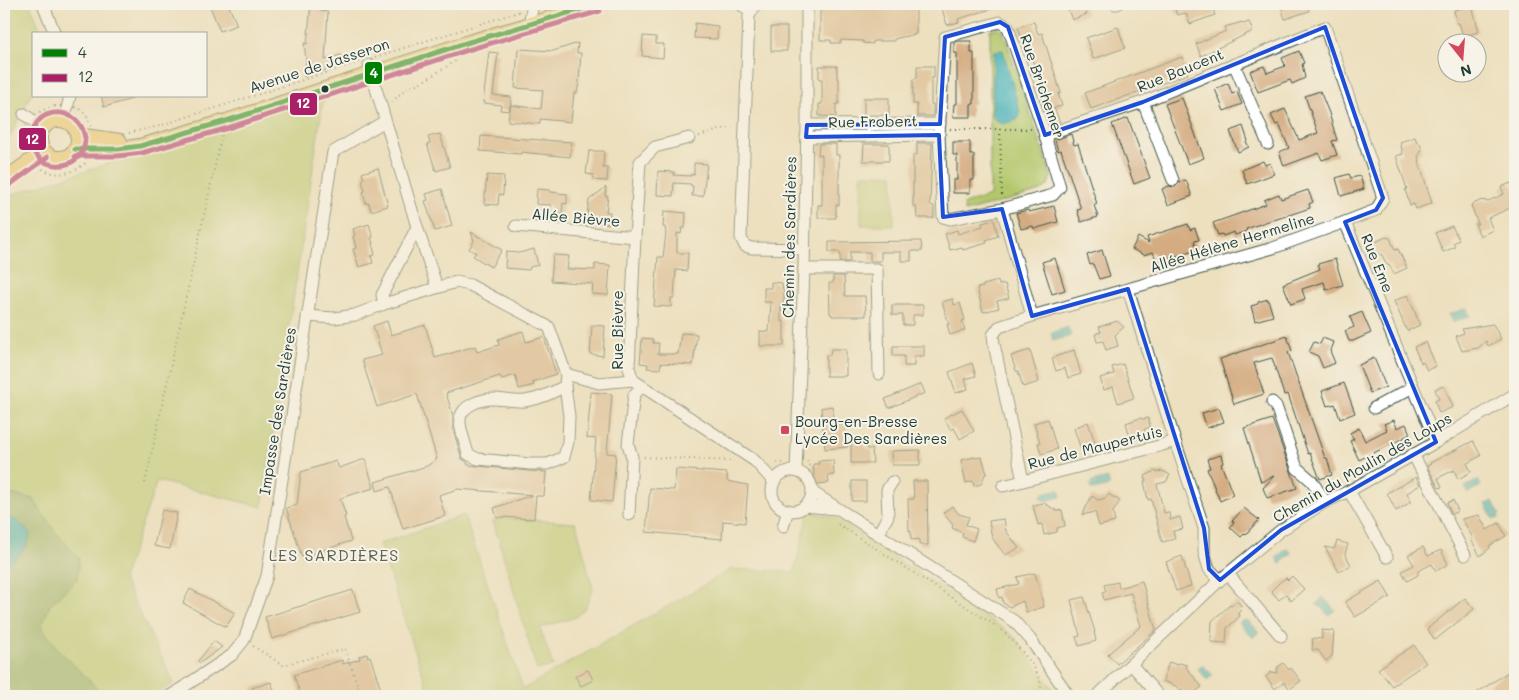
<svg xmlns="http://www.w3.org/2000/svg" width="1519" height="700" font-family="Mali,sans-serif">
<rect width="100%" height="100%" fill="#f7f3e8"/>
<filter id="ink" filterUnits="userSpaceOnUse"><feTurbulence type="fractalNoise" baseFrequency=".02" numOctaves="2"/><feDisplacementMap in="SourceGraphic" scale="10" xChannelSelector="R" yChannelSelector="G"/><feConvolveMatrix kernelMatrix="1 2 1 2 8 2 1 2 1" color-interpolation-filters="sRGB"/></filter>
<filter id="wash" filterUnits="userSpaceOnUse"><feTurbulence type="fractalNoise" baseFrequency=".0096" numOctaves="4" result="noise"/><feDisplacementMap in="SourceGraphic" scale="20" xChannelSelector="R" yChannelSelector="G"/><feGaussianBlur stdDeviation="1.12" result="paint"/><feColorMatrix in="noise" values="0 0 0 0 0 0 0 0 0 0 0 0 0 0 0 0 0 1.4 0 .05"/><feComposite in="paint" operator="in"/></filter>
<g filter="url(#wash)">
<rect width="100%" height="100%" fill="#ede0bf"/>
<g fill="#b3c76b" stroke="#698250">
<polygon points="4,4 30,4 42,34 34,34 34,88 4,149"/>
<polygon points="998,28 1003,31 1051,176 1048,185 1041,191 965,212 964,204 990,196 990,30"/>
<polygon points="324,95 262,507 157,481 123,579 174,683 154,696 104,696 58,649 41,627 50,605 77,579 53,529 33,499 4,493 4,197"/>
<polygon points="861,174 893,174 894,225 861,225"/>
<polygon points="809,511 835,518 1013,635 1058,696 511,696 521,690 502,696 430,696 379,544 464,515 523,689 732,569 794,572"/>
<polygon points="504,518 576,523 593,589 585,608 576,617 540,628 553,666 537,670 493,521"/>
</g>
<polygon fill="#8eac5f" stroke="#56744a" points="4,493 33,499 53,529 79,558 77,579 50,605 41,627 58,649 104,696 4,696"/>
<g fill="#3aacb3" stroke="#2c7474">
<polygon points="1003,50 1020,112 1017,120 1003,124 997,121 992,115 994,51"/>
<polygon points="1467,308 1470,316 1452,323 1449,314"/>
<polygon points="1068,327 1071,336 1053,341 1051,333"/>
<polygon points="1108,478 1110,486 1094,490 1091,489 1090,484 1092,484 1092,482"/>
<polygon points="1478,480 1481,486 1468,493 1465,487"/>
<polygon points="1059,489 1061,497 1045,501 1045,499 1042,500 1041,495 1044,495 1043,493"/>
<polygon points="1493,501 1500,515 1498,516 1499,518 1496,519 1494,518 1493,519 1485,504"/>
<path d="M 4,517 C 15,518 23,524 30,534 C 28,549 17,558 4,566 Z"/>
<polygon points="1287,548 1292,553 1280,564 1276,558"/>
<polygon points="1323,597 1335,610 1329,616 1320,606 1316,605"/>
<polygon points="1247,619 1259,632 1253,638 1239,623 1242,620 1245,621"/>
<polygon points="1202,665 1213,675 1207,680 1198,669"/>
</g>
<g id="blocks">
<g fill="#d4ac81">
<polygon points="209,4 228,4 237,25 220,31"/>
<polygon points="311,4 321,4 320,11 328,12 325,60 341,55 344,64 304,77 306,60 304,43 307,44"/>
<polygon points="820,4 916,4 916,34 894,39 894,41 873,41 873,44 863,43 863,41 841,40 841,43 831,43 831,40 820,40"/>
<polygon points="959,4 1001,4 1001,6 958,19 959,22 947,25 942,9"/>
<polygon points="1066,4 1083,4 1087,14 1072,20"/>
<polygon points="1173,4 1209,4 1206,6 1213,9 1215,15 1190,24 1186,13 1177,15"/>
<polygon points="1280,4 1307,4 1309,11 1285,19"/>
<polygon points="1472,6 1479,32 1463,36 1459,23 1457,24 1454,10"/>
<polygon points="1034,22 1038,34 1042,33 1061,93 1058,94 1062,106 1054,108 1060,122 1050,125 1041,99 1045,98 1025,38 1022,39 1018,27"/>
<polygon points="1242,22 1243,24 1249,22 1253,31 1201,56 1196,44 1226,31 1225,27"/>
<polygon points="695,23 718,26 717,39 694,38"/>
<rect x="771" y="27" width="16" height="24"/>
<polygon points="1118,27 1125,48 1093,59 1086,38"/>
<polygon points="643,36 656,37 656,44 664,44 663,58 642,56"/>
<polygon points="960,41 971,41 971,53 974,53 974,104 971,104 971,117 953,117 954,104 957,104 957,53 954,53 954,42"/>
<polygon points="578,43 577,53 581,53 579,82 577,93 574,93 571,122 540,119 540,124 508,121 510,105 541,109 543,90 515,88 518,49 553,51"/>
<polygon points="1299,51 1304,63 1302,64 1305,78 1292,84 1290,80 1258,92 1250,71 1264,66 1267,73 1285,66 1282,58"/>
<polygon points="489,52 498,53 493,95 511,97 510,111 500,110 501,105 483,103"/>
<polygon points="1182,57 1188,74 1091,109 1085,93"/>
<polygon points="819,66 837,66 837,79 839,79 839,104 836,104 836,117 819,116 819,104 822,104 822,79 819,79"/>
<polygon points="917,66 934,66 934,78 931,78 931,104 933,104 933,116 917,116 917,104 913,104 913,79 917,78"/>
<polygon points="1228,83 1232,94 1237,92 1242,104 1224,111 1215,89"/>
<polygon points="1320,91 1329,113 1337,140 1332,141 1337,155 1322,160 1319,153 1284,166 1279,152 1289,148 1279,124 1276,125 1271,115 1285,109 1299,140 1318,133 1305,96"/>
<polygon points="101,96 131,96 132,99 104,107"/>
<rect x="864" y="98" width="25" height="17"/>
<polygon points="1182,98 1204,158 1188,164 1165,104"/>
<polygon points="1128,118 1150,178 1134,184 1112,124"/>
<polygon points="1243,126 1248,141 1246,142 1249,147 1238,152 1230,131"/>
<polygon points="440,134 450,167 436,171 427,144 430,143 428,137"/>
<polygon points="1071,134 1074,145 1078,144 1097,204 1094,205 1098,217 1081,222 1077,210 1081,209 1069,173 1061,150 1058,151 1055,140"/>
<polygon points="481,136 572,142 570,157 521,152 521,154 480,151"/>
<polygon points="1415,137 1417,142 1420,144 1422,150 1418,157 1420,162 1419,162 1432,203 1416,209 1414,204 1410,205 1405,190 1407,189 1396,156 1403,154 1400,142"/>
<polygon points="953,142 970,142 970,155 974,155 974,180 970,180 970,193 953,193 953,180 957,180 957,155 953,155"/>
<polygon points="917,143 932,143 930,205 934,206 934,218 917,218 916,206 913,206 913,155 917,155"/>
<polygon points="819,144 836,144 836,155 839,155 839,205 836,205 836,218 818,218 818,205 822,205 822,155 818,155"/>
<polygon points="864,144 889,144 889,161 863,161"/>
<polygon points="589,151 604,151 603,168 608,168 607,181 593,180 594,175 586,174"/>
<polygon points="1263,161 1265,165 1270,163 1274,174 1247,184 1242,170"/>
<polygon points="694,163 707,164 703,196 692,196 693,186 691,186 691,184 674,183 673,196 657,195 658,171 674,172 674,175 691,176 691,174 694,175"/>
<polygon points="378,168 388,206 371,211 369,203 366,204 363,192 365,191 362,180 364,179 362,173"/>
<polygon points="1349,174 1351,178 1360,176 1364,189 1341,196 1336,178"/>
<polygon points="487,175 504,176 503,195 499,194 498,205 484,204"/>
<polygon points="1186,180 1192,196 1168,205 1162,189 1169,186 1175,187 1180,182"/>
<polygon points="1511,183 1513,187 1515,186 1515,206 1488,218 1493,230 1480,236 1475,224 1478,224 1471,205 1482,200 1482,201 1485,200 1486,202 1504,194 1501,187"/>
<polygon points="606,187 605,196 608,196 606,212 610,212 609,224 586,221 589,200"/>
<polygon points="442,189 452,226 435,231 425,201 428,200 426,194"/>
<polygon points="537,189 550,190 550,192 567,194 567,204 563,203 562,215 550,214 551,205 536,204"/>
<polygon points="1308,190 1313,202 1309,204 1310,208 1274,220 1274,219 1246,229 1247,231 1235,235 1234,232 1223,236 1222,234 1218,235 1213,223 1266,204 1264,200 1279,194 1281,199"/>
<polygon points="1054,206 1058,222 1034,229 1033,226 1021,229 1016,213 1028,210 1029,212"/>
<polygon points="664,211 686,213 685,228 682,228 681,234 677,233 677,253 688,253 687,271 676,270 674,298 671,298 671,307 654,306 658,257 663,257 666,233 665,227 663,227"/>
<polygon points="994,220 998,236 986,240 987,243 963,250 962,247 950,250 945,234 957,230 958,234 983,226 982,223"/>
<polygon points="369,224 373,237 371,238 373,243 372,243 375,255 371,256 373,263 359,267 353,249 356,248 353,236 355,235 353,229"/>
<polygon points="1188,224 1190,230 1195,228 1199,240 1194,241 1197,250 1157,262 1153,252 1144,255 1132,249 1138,237 1149,243 1147,237"/>
<polygon points="1452,226 1459,240 1453,243 1455,247 1443,252 1435,233"/>
<polygon points="471,232 502,250 491,267 473,256 476,253 469,249 474,241"/>
<polygon points="1386,237 1390,238 1395,250 1398,249 1407,268 1394,274 1389,264 1387,265 1382,255 1377,253 1373,243"/>
<polygon points="921,241 922,251 911,251 911,261 901,261 901,252 881,252 881,261 870,261 870,252 850,252 850,261 848,262 840,262 840,252 829,252 829,242"/>
<polygon points="534,249 538,265 530,267 529,270 505,268 506,252 519,253"/>
<polygon points="1102,250 1110,276 1099,279 1093,264 1090,265 1087,255"/>
<polygon points="553,255 569,256 567,269 595,270 595,264 610,265 608,295 592,294 593,284 551,281"/>
<polygon points="1055,258 1065,290 1052,294 1042,262"/>
<polygon points="1335,259 1343,285 1326,290 1324,282 1302,289 1305,299 1291,304 1283,284 1320,269 1318,264"/>
<polygon points="833,276 844,276 845,296 865,296 866,316 832,316 832,314 830,314 829,283 833,283"/>
<polygon points="998,281 999,285 1005,284 1009,298 997,301 999,308 983,312 977,288 983,287 983,285"/>
<polygon points="771,282 782,283 783,289 784,289 784,303 781,303 781,321 784,321 784,346 760,346 760,331 769,332 771,302 764,302 764,288 771,288"/>
<polygon points="1408,295 1420,325 1407,331 1394,301"/>
<polygon points="953,299 954,305 960,303 965,320 962,321 965,330 950,335 947,324 949,324 942,302"/>
<polygon points="1268,299 1273,316 1255,321 1251,306 1258,304 1258,302"/>
<polygon points="892,305 923,305 923,315 913,315 913,325 903,325 903,315 892,315"/>
<polygon points="1362,312 1371,333 1353,341 1349,341 1345,331 1354,327 1350,317"/>
<polygon points="387,321 391,335 425,325 435,358 475,346 477,352 499,345 498,339 523,331 526,342 544,337 556,374 533,382 534,385 519,389 515,375 502,379 500,376 446,393 453,416 453,429 461,456 462,459 467,462 468,465 529,471 546,472 544,496 536,496 534,519 501,517 497,518 494,508 532,495 458,489 439,495 445,516 403,529 390,487 377,491 375,482 427,466 437,459 417,394 377,407 362,360 382,355 373,326"/>
<polygon points="1117,321 1124,327 1115,335 1118,346 1106,350 1103,341 1097,342 1095,334 1101,332 1099,327"/>
<polygon points="1493,324 1501,339 1488,346 1486,341 1478,348 1462,351 1456,336 1464,333 1462,329"/>
<polygon points="592,325 605,326 603,356 590,354"/>
<polygon points="681,333 697,334 693,365 661,363 660,369 647,368 648,364 640,363 642,338 653,339 653,343 659,343 658,354 678,354"/>
<polygon points="1287,336 1292,351 1288,352 1325,458 1327,458 1332,475 1320,479 1310,453 1308,454 1288,394 1284,395 1272,358 1254,363 1264,394 1234,404 1220,359"/>
<polygon points="1323,338 1333,342 1330,351 1335,363 1323,368 1318,356 1309,352 1314,342 1320,344"/>
<polygon points="1426,342 1436,366 1427,370 1423,362 1421,363 1414,347"/>
<polygon points="893,346 924,346 924,356 914,356 914,366 904,366 904,356 893,356"/>
<polygon points="831,349 846,349 846,376 826,376 826,355 830,355"/>
<polygon points="1030,350 1039,382 1023,387 1018,371 1016,371 1011,356"/>
<polygon points="1074,350 1081,374 1068,378 1065,368 1056,371 1052,358"/>
<polygon points="1374,358 1386,387 1370,393 1359,365"/>
<polygon points="972,363 976,376 965,379 968,389 956,393 949,372"/>
<polygon points="1123,364 1134,398 1118,403 1113,387 1104,390 1100,378 1114,374 1112,367"/>
<polygon points="1344,383 1355,413 1340,419 1335,404 1327,406 1322,391"/>
<polygon points="921,384 925,393 889,408 885,399"/>
<polygon points="1444,386 1453,407 1439,413 1435,401 1439,399 1435,389"/>
<polygon points="591,392 612,394 607,453 616,454 612,502 591,500 596,439 587,438"/>
<polygon points="832,406 834,426 844,424 848,447 825,449 821,408"/>
<polygon points="1219,408 1224,422 1207,428 1202,413"/>
<polygon points="962,409 974,431 960,439 954,428 951,430 944,418"/>
<polygon points="1140,418 1142,419 1148,418 1150,427 1144,429 1146,437 1131,440 1126,423"/>
<polygon points="1048,419 1057,449 1041,454 1038,443 1040,443 1034,423"/>
<polygon points="1272,419 1297,488 1267,498 1263,488 1274,476 1261,482 1244,428"/>
<polygon points="1394,420 1397,428 1406,424 1410,434 1404,437 1404,438 1359,460 1350,441 1354,439 1350,433 1359,428 1365,441 1387,430 1384,424"/>
<polygon points="1088,422 1096,445 1081,450 1074,428"/>
<polygon points="858,438 864,438 865,447 867,447 867,449 872,449 873,463 851,463 851,442"/>
<polygon points="1473,441 1481,456 1467,463 1471,472 1458,479 1454,470 1438,478 1442,487 1439,488 1427,466 1431,464 1430,463"/>
<polygon points="920,450 920,465 892,465 891,451"/>
<polygon points="1221,455 1223,463 1221,464 1233,495 1220,501 1207,469 1210,468 1207,459"/>
<polygon points="975,457 975,458 982,457 987,474 985,474 981,484 974,486 973,481 966,483 961,460"/>
<polygon points="365,459 374,488 340,498 346,516 344,517 351,541 302,557 286,508 297,505 301,472 336,461 339,468"/>
<polygon points="833,460 834,475 828,475 829,483 817,484 814,475 813,464 819,464 818,461"/>
<polygon points="676,469 727,473 727,481 748,485 745,523 723,521 722,539 646,532 650,488 674,490"/>
<polygon points="1155,471 1157,472 1163,471 1170,475 1166,482 1157,484 1164,513 1169,512 1170,520 1180,517 1183,529 1173,531 1175,539 1162,542 1151,499 1148,500 1144,481 1146,481 1145,476"/>
<polygon points="1416,477 1420,485 1407,493 1411,502 1396,511 1387,493"/>
<rect x="852" y="481" width="14" height="20"/>
<polygon points="913,481 927,481 928,545 919,545 919,539 911,540 911,531 909,531 908,499 914,499"/>
<polygon points="1108,494 1120,501 1113,512 1115,522 1099,526 1095,512 1082,515 1092,496 1098,500 1106,498"/>
<polygon points="1453,500 1458,511 1452,514 1447,503"/>
<polygon points="1044,503 1057,511 1062,510 1065,526 1057,528 1057,532 1044,535 1042,524 1038,525 1033,505"/>
<polygon points="952,506 959,514 969,517 966,525 977,529 973,541 962,537 963,533 952,528 953,525 943,513"/>
<polygon points="1244,508 1259,520 1246,534 1245,533 1241,537 1230,527 1234,522 1232,521"/>
<polygon points="162,510 177,513 170,549 154,546"/>
<polygon points="1479,515 1487,530 1499,523 1506,536 1489,546 1490,548 1480,556 1471,539 1473,538 1462,519"/>
<polygon points="1004,519 1006,531 1019,548 1005,555 992,538 989,521"/>
<polygon points="1337,541 1348,544 1345,554 1351,565 1339,572 1325,547 1334,549"/>
<polygon points="1423,547 1428,556 1441,550 1448,564 1436,571 1432,564 1418,571 1418,575 1407,581 1402,571 1414,565 1408,555"/>
<polygon points="1182,556 1191,586 1176,591 1166,562"/>
<polygon points="1035,573 1044,607 1026,612 1023,601 1010,607 1003,603 1002,597 999,598 997,589 1019,584 1017,577"/>
<polygon points="1292,576 1304,589 1291,601 1286,594 1279,600 1271,591 1281,581 1286,578 1288,580"/>
<polygon points="1142,581 1156,630 1117,664 1108,654 1141,626 1131,593 1104,600 1102,592 1106,591 1104,585 1118,582 1119,588"/>
<polygon points="1381,581 1390,597 1355,617 1345,602"/>
<polygon points="190,589 235,613 226,627 183,603"/>
<polygon points="353,590 360,612 272,639 265,617"/>
<polygon points="1084,597 1095,632 1094,632 1096,641 1079,646 1076,637 1080,636 1071,600"/>
<polygon points="1465,598 1474,609 1435,640 1427,629"/>
<polygon points="1237,601 1243,608 1238,613 1240,616 1227,628 1226,643 1211,642 1212,621 1230,605 1231,606"/>
<polygon points="1322,630 1334,631 1332,656 1326,661 1318,650 1312,650 1313,638 1322,639"/>
<polygon points="214,641 222,647 200,663 198,661"/>
<polygon points="1414,645 1426,663 1392,686 1378,669"/>
<polygon points="367,654 368,657 370,656 383,696 371,696 370,692 355,696 301,696 294,675 342,660 343,664 360,659 359,656"/>
<polygon points="1169,662 1177,665 1179,663 1187,665 1186,667 1202,687 1190,696 1188,696 1182,689 1181,691 1178,687 1163,681"/>
<polygon points="1283,663 1289,670 1291,668 1301,681 1290,689 1284,682 1275,689 1266,677 1271,672 1277,673 1278,667"/>
<polygon points="588,670 593,680 581,686 575,676"/>
<polygon points="1511,670 1515,677 1515,693 1511,696 1472,696"/>
<polygon points="271,682 276,696 254,696 252,688"/>
</g>
</g>
</g>
<g filter="url(#ink)">
<use href="#blocks" fill-opacity="0" stroke="#3e5549" stroke-width="1"/>
<g fill="none" stroke-linecap="round" stroke-linejoin="round">
<g stroke="#3e5549" stroke-width="13">
<g id="minor">
<polyline points="43,4 55,34"/>
<polyline points="740,4 751,11"/>
<polyline points="756,4 749,16 741,238 745,246 752,248 803,249"/>
<polyline points="1115,4 1117,4"/>
<polygon points="1000,22 1008,27 1043,129 1060,187 1053,195 1002,209 950,219 943,217 939,135 945,37"/>
<polyline points="529,25 533,4"/>
<polyline points="1234,64 1268,144"/>
<polyline points="369,65 417,227 437,287"/>
<polyline points="1143,102 1173,180"/>
<polyline points="24,114 43,128"/>
<polyline points="64,120 70,96"/>
<polyline points="807,125 940,124"/>
<polyline points="1045,135 1143,102 1325,27 1383,198 1376,210 1345,222 1436,442"/>
<polyline points="806,137 939,135"/>
<polyline points="689,138 655,147 640,162 635,237 629,368 633,380 755,461 774,482"/>
<polyline points="1002,209 1032,316"/>
<polyline points="516,226 635,237"/>
<polyline points="804,269 877,269 879,374"/>
<polyline points="1128,289 1175,441 1159,446 1023,481 994,344 993,335 999,327 1032,316 1273,248 1345,222"/>
<polyline points="384,304 382,295 417,227"/>
<path d="M 307,316 L 334,318 L 355,315 L 384,304 L 456,282 L 470,285 L 549,327 L 566,374 L 565,386 L 569,416 L 568,442 L 564,457 L 548,464 L 530,464 L 478,459 L 468,454 C 466,445 459,428 460,419 C 462,405 481,399 494,399 C 504,399 515,402 525,401 C 540,399 552,393 565,386"/>
<polyline points="566,374 599,383 633,380"/>
<polyline points="1272,402 1276,406 1297,468 1312,481 1325,502"/>
<polyline points="1374,408 1413,387"/>
<polyline points="1175,441 1204,528 1204,552 1209,569 1220,580"/>
<polyline points="1413,454 1465,555"/>
<polyline points="796,471 804,269 807,125 807,4"/>
<circle cx="792" cy="491" r="20"/>
<polyline points="1003,486 1023,481"/>
<polyline points="1349,491 1387,557"/>
<polyline points="812,492 1014,621 1030,639 1069,696"/>
<polyline points="805,506 836,509"/>
<polyline points="629,515 632,457 628,444 634,395 642,386"/>
<polyline points="783,527 788,510"/>
<polyline points="878,534 888,516 887,490 892,482"/>
<polyline points="1228,574 1281,636"/>
<polyline points="1131,664 1159,696"/>
<polyline points="170,696 232,655 244,640 267,576 333,152 385,121"/>
<polyline points="1097,696 1220,580 1281,530 1325,502 1349,491 1436,442 1515,394"/>
</g>
</g>
<g stroke="#3e5549" stroke-width="16">
<g id="major">
<circle cx="59" cy="139" r="19"/>
<polyline points="77,135 120,141"/>
<polyline points="75,149 118,149 140,146 226,121 469,42 598,4"/>
<polyline points="4,180 44,151"/>
</g>
</g>
<g stroke="#3e5549" stroke-width="2" stroke-dasharray="1 4" stroke-linecap="butt">
<polyline points="375,57 521,11"/>
<polyline points="392,102 404,90 427,79 457,60"/>
<path d="M 55,106 C 62,106 70,105 77,108 C 95,115 97,149 86,162 C 84,165 80,167 77,169 C 61,177 44,175 33,160 C 24,149 20,134 29,121 C 34,113 46,109 55,106 Z"/>
<polyline points="950,129 1032,129"/>
<polyline points="1000,129 1002,197"/>
<polyline points="129,133 159,126 359,62"/>
<polyline points="699,136 726,128 733,128"/>
<polyline points="644,457 734,461"/>
<polyline points="807,461 809,462 809,471 813,482"/>
<polyline points="772,462 784,463"/>
<polyline points="145,483 222,134"/>
<path d="M 838,524 L 1002,630 C 1012,639 1035,665 1039,677 C 1041,683 1041,690 1042,696"/>
<polyline points="253,646 283,665 345,649 361,696"/>
</g>
<use href="#minor" stroke="#fff" stroke-width="11"/>
<use href="#major" stroke="#edc569" stroke-width="14"/>
<g stroke="#f7f3e8" stroke-width="9">
<polyline id="bus-1" points="75,149 118,149 140,146 226,121 469,42 598,4"/>
</g>
<g stroke="#f7f3e8" stroke-width="9">
<g id="bus-2">
<path d="M 85,138 C 80,104 34,105 32,137 C 29,172 82,176 85,141"/>
<polyline points="75,156 118,156 142,153 228,128 471,49 600,11"/>
<polyline points="8,186 48,157"/>
</g>
</g>
<use href="#bus-1" stroke="#008000" stroke-width="5"/>
<use href="#bus-2" stroke="#ab1f66" stroke-width="5"/>
</g>
</g>
<path d="M0 0H1519V700H0ZM 1000,22 L 1008,27 L 1045,135 L 1143,102 L 1325,27 L 1383,198 L 1376,210 L 1345,222 L 1436,442 L 1281,530 L 1220,580 L 1209,569 L 1204,528 L 1128,289 L 1032,316 L 1002,209 L 943,217 L 939,135 L 806,137 L 807,125 L 940,124 L 945,37 Z" fill="#ede0bf" fill-opacity=".55" fill-rule="evenodd"/>
<path fill="none" stroke="#1d4ed8" stroke-width="4" stroke-linejoin="round" d="M 1000,22 L 1008,27 L 1045,135 L 1143,102 L 1325,27 L 1383,198 L 1376,210 L 1345,222 L 1436,442 L 1281,530 L 1220,580 L 1209,569 L 1204,528 L 1128,289 L 1032,316 L 1002,209 L 943,217 L 939,135 L 806,137 L 807,125 L 940,124 L 945,37 Z"/>
<circle fill="#1f3d34" stroke="#f7f3e8" stroke-width="2" cx="325" cy="89" r="4.5"/>
<rect fill="#d1495b" stroke="#f7f3e8" stroke-width="2" x="780" y="425" width="10" height="10" rx="2.5"/>
<g text-anchor="middle" dominant-baseline="central" stroke-width="4" stroke-linejoin="round" paint-order="stroke">
<g font-size="15" fill="#1f3d34" stroke="#f7f3e8">
<text transform="translate(319 65) rotate(-18)">Avenue de Jasseron</text>
<text transform="translate(1180 70) rotate(-22)">Rue Baucent</text>
<text transform="translate(1043 86) rotate(71)">Rue Brichemer</text>
<text transform="translate(873 121) rotate(-1)">Rue Frobert</text>
<text transform="translate(576 217) rotate(5)">Allée Bièvre</text>
<text transform="translate(789 237) rotate(-89)">Chemin des Sardières</text>
<text transform="translate(1232 242) rotate(-17)">Allée Hélène Hermeline</text>
<text transform="translate(1378 263) rotate(68)">Rue Eme</text>
<text transform="translate(617 330) rotate(-90)">Rue Bièvre</text>
<text transform="translate(277 411) rotate(-81)">Impasse des Sardières</text>
<text transform="translate(1095 447) rotate(-14)">Rue de Maupertuis</text>
<text transform="translate(1362 467) rotate(-30)">Chemin du Moulin des Loups</text>
</g>
<g font-size="15" fill="#1f3d34" stroke="#f7f3e8" text-anchor="start">
<text x="795" y="421">Bourg-en-Bresse<tspan x="795" dy="17">Lycée Des Sardières</tspan></text>
</g>
<g font-size="16" letter-spacing="1" fill="#5e644f" stroke="#f7f3e8">
<text x="334" y="554">LES SARDIÈRES</text>
</g>
</g>
<g stroke="#f7f3e8" stroke-width="2">
<rect x="364" y="61" width="19" height="24" rx="5" fill="#008000"/>
<rect x="289" y="92" width="29" height="24" rx="5" fill="#ab1f66"/>
<rect x="18" y="127" width="29" height="24" rx="5" fill="#ab1f66"/>
</g>
<g font-size="14" text-anchor="middle" font-weight="bold" fill="#fff">
<text x="374" y="78">4</text>
<text x="303" y="108">12</text>
<text x="32" y="144">12</text>
</g>
<rect width="1519" height="700" fill="none" stroke="#f7f3e8" stroke-width="20"/>
<rect x="32" y="32" width="175" height="65" fill="#f7f3e8" stroke="#a1aaa0"/>
<rect x="42" y="49" width="25" height="8" fill="#008000" stroke="#a1aaa0"/>
<text x="78" y="58" font-size="15" fill="#1f3d34">4</text>
<rect x="42" y="74" width="25" height="8" fill="#ab1f66" stroke="#a1aaa0"/>
<text x="78" y="82" font-size="15" fill="#1f3d34">12</text>
<g transform="translate(1462 58) rotate(163)"><circle r="24" fill="#f7f3e8" stroke="#a1aaa0"/>
<path d="M0-4L9 19L0 12L-9 19Z" fill="#d1495b"/>
<text y="-8" font-size="14" font-weight="bold" text-anchor="middle" fill="#1f3d34">N</text>
</g>
</svg>
